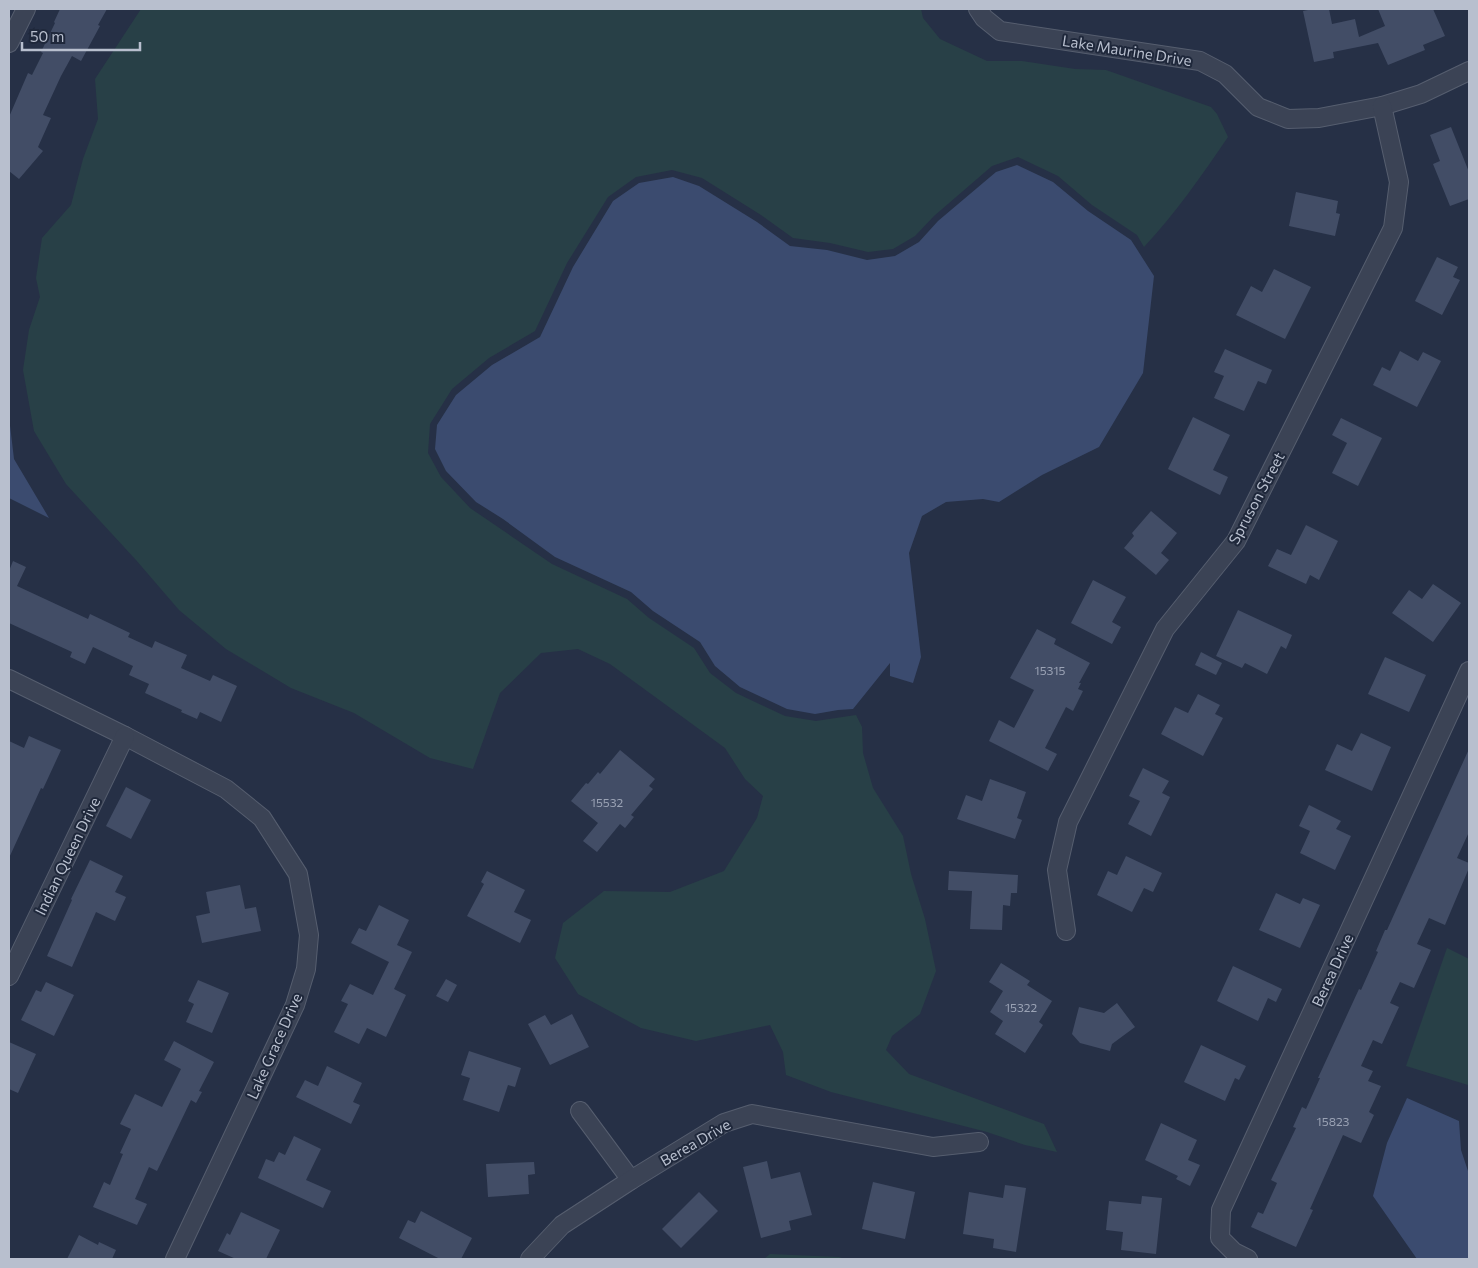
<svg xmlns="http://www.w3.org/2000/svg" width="1478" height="1268" font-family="Commissioner,sans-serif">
<rect width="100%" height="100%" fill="#263046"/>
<g fill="#284047">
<path d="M 141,9 L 921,9 L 923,18 L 940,39 L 987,61 L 1022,61 L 1075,69 L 1106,70 L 1211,107 L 1217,114 L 1228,137 C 1202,175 1176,213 1144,247 L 1137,235 L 1092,205 L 1058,176 L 1018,157 L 992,166 L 934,216 L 915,236 L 893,249 L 868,252 L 830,243 L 793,238 L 761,215 L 702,178 L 672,170 L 636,177 L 608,197 L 567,263 L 535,331 L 489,358 L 452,389 L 430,424 L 428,453 L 441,477 L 470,508 L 552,564 L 627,599 L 649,618 L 694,648 L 710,673 L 736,693 L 785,716 L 816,721 L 856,715 L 862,727 L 863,753 L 873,788 L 903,836 L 911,874 L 925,919 L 936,971 L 920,1014 L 892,1036 L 886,1050 L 909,1074 L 1044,1124 L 1057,1152 L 1025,1145 L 987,1132 L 831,1092 L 786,1075 L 783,1052 L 770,1025 L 696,1041 L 641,1028 L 578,994 L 555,958 L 563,923 L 604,891 L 670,892 L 724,871 L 757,818 L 763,796 L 745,779 L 725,748 L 610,664 L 578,649 L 541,653 L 500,693 L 473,769 L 430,758 L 354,713 L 291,688 L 226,649 L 179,610 L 136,560 L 66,484 L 34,431 L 23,370 L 29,330 L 40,297 L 36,278 L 42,238 L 71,205 L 83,159 L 98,119 L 95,79 Z"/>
<polygon points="1447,948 1469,959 1469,1083 1468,1085 1406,1066"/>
<polygon points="770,1254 839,1257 845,1259 764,1259"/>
</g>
<g fill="#3b4b6f">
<polygon points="1017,165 1053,182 1088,211 1131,240 1154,276 1143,373 1099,447 1042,475 999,502 983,499 946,502 922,516 909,553 921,657 913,683 890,676 890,663 853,709 838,710 815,714 787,709 740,687 715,666 700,642 653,611 631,592 555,557 503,519 476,502 446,471 435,449 437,425 456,395 492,365 540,337 573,267 613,201 639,183 673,177 699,186 757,222 790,246 827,250 867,260 895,256 919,242 938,221 996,172"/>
<polygon points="9,417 14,459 49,518 9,498"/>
<polygon points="1407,1098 1459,1121 1461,1150 1469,1174 1469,1259 1417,1259 1373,1196 1387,1143"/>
</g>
<g fill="#424d66">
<polygon points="60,9 107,9 98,25 100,26 81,61 72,56 61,76 43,115 51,118 38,147 43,151 19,179 9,171 9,117 28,73 32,75 43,53 41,52 55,23 54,22"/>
<polygon points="1313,9 1329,9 1332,24 1355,19 1359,37 1385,26 1378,9 1433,9 1445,36 1423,45 1425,50 1388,65 1378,43 1333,52 1334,58 1314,62 1303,11"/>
<polygon points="1451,127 1469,172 1469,199 1450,206 1433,164 1440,161 1430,135"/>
<polygon points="1296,192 1338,201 1336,213 1340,214 1335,236 1289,226"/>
<polygon points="1437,257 1458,267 1453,277 1460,280 1442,315 1415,301"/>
<polygon points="1274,269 1311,287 1285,339 1236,315 1251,286 1262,292"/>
<polygon points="1225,349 1272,370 1266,384 1258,381 1244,411 1214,398 1224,376 1214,372"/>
<polygon points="1400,351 1418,361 1423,352 1441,361 1417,407 1373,385 1382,367 1390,371"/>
<polygon points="1193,417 1230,435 1213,470 1228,477 1220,495 1168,469"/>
<polygon points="1341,418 1382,438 1358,486 1332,473 1347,443 1332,435"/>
<polygon points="1151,511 1177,533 1161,553 1169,560 1156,575 1124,548 1134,536 1132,533"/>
<polygon points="1306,525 1338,541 1319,580 1310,575 1306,584 1268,566 1277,549 1291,555"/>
<polygon points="13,561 26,567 17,586 88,619 90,614 130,633 128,637 152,648 155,641 187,655 181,668 210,681 213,675 237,686 221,722 200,712 197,719 181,712 182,710 145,693 149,684 129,675 133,666 93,647 85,664 70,657 72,652 9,623 9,571"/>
<polygon points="1093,580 1126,597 1112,622 1121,627 1112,644 1071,623"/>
<polygon points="1433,584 1461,603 1433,642 1392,613 1409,590 1422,599"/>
<polygon points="1238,610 1292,635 1286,649 1281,646 1267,674 1245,663 1242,668 1216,656"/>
<polygon points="1037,629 1056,639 1054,644 1090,663 1079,683 1081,683 1078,689 1083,691 1073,711 1066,707 1045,748 1057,754 1048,771 989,741 999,720 1014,728 1034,690 1010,678"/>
<polygon points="1201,652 1222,663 1216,675 1195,665"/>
<polygon points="1385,657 1426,675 1409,712 1368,694"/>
<polygon points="1198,694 1220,705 1215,714 1223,718 1203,756 1161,734 1175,707 1188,713"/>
<polygon points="1361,733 1391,747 1372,791 1325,770 1337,744 1352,751"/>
<polygon points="29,736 61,750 43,789 41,788 9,858 9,741 24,748"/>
<polygon points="1469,749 1469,832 1457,858 1469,863 1469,868 1445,925 1429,918 1417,944 1431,950 1414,988 1400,982 1390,1003 1399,1007 1382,1044 1373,1040 1361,1066 1373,1071 1368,1081 1381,1086 1369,1112 1374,1115 1361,1143 1343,1135 1310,1209 1313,1210 1296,1247 1251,1227 1258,1212 1263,1214 1277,1183 1271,1180 1296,1128 1293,1127 1302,1107 1306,1109 1320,1078 1318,1078 1359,989 1361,990 1378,952 1376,951 1385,930 1387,930"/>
<polygon points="620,750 655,779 649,786 653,789 631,815 634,817 625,828 620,824 597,852 583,841 598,823 571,801 586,783 588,784 598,772 600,774"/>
<polygon points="1143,768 1169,781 1162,793 1170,797 1151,836 1128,824 1140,801 1129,796"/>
<polygon points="990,779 1026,792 1017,818 1022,820 1015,839 957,819 966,795 982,801"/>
<polygon points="126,787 151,800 131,839 106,826"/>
<polygon points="1309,805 1341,821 1336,829 1351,836 1335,870 1300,853 1310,831 1299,826"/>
<polygon points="1126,856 1162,873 1153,892 1144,888 1132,912 1097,895 1108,871 1117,875"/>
<polygon points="90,860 123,876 115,892 126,897 115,921 96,912 72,967 47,956 72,900 71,899"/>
<polygon points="487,871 525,890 514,912 531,920 520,943 467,916 484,884 481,882"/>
<polygon points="949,871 1018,875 1017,893 1011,893 1010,906 1003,905 1002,930 970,929 972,891 948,890"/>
<polygon points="240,885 245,909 256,907 261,931 202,943 196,916 210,913 206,892"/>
<polygon points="1276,893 1300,904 1303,898 1320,905 1300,948 1259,930"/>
<polygon points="379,905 409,920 397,945 412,952 394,989 406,995 386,1037 367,1028 359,1044 334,1032 348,1004 341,1001 350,984 373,995 389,962 351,943 359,928 366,931"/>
<polygon points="1001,963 1030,981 1027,985 1052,1001 1039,1022 1043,1025 1025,1053 995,1034 1003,1021 990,1012 1003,991 989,982"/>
<polygon points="1233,966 1282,989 1276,1002 1268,998 1258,1021 1217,1001"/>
<polygon points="446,979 457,985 448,1002 436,996"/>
<polygon points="198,980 229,993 212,1033 186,1022 194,1004 188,1001"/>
<polygon points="46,982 74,995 54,1036 21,1020 36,990 41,992"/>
<polygon points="1117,1003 1135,1027 1112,1044 1110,1051 1080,1043 1072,1034 1079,1007 1104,1013"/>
<polygon points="572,1014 589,1047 550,1065 528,1024 545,1015 551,1025"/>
<polygon points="174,1041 214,1062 199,1091 202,1092 196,1103 191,1100 157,1171 149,1167 135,1199 147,1204 137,1225 93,1207 104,1182 110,1185 123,1154 120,1153 131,1129 120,1124 135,1094 162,1107 181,1069 164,1060"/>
<polygon points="9,1042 36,1054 18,1093 9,1089"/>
<polygon points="1201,1045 1246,1066 1239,1080 1235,1078 1225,1101 1184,1082"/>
<polygon points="469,1051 521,1068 515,1087 508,1085 499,1112 463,1100 470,1078 461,1075"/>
<polygon points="327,1066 362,1083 353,1102 360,1105 351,1124 296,1097 305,1080 318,1086"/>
<polygon points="1161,1123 1197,1140 1188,1160 1200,1165 1190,1186 1176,1179 1178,1176 1145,1160"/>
<polygon points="294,1136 321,1149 306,1180 331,1191 323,1208 258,1178 266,1159 274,1162 279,1152 285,1155"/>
<polygon points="767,1161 771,1179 800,1172 812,1215 789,1221 791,1230 761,1238 743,1167"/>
<polygon points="534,1162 535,1174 528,1175 529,1194 488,1197 486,1164"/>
<polygon points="873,1182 915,1192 905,1239 862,1229"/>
<polygon points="1005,1185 1026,1188 1016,1252 993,1248 994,1239 963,1234 969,1192 1003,1198"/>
<polygon points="699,1192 718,1211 681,1248 662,1229"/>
<polygon points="1142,1196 1162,1198 1156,1254 1121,1250 1123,1232 1106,1230 1109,1201 1141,1204"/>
<polygon points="421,1211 472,1238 461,1259 440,1259 399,1238 408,1220 415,1223"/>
<polygon points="241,1212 280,1230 266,1259 236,1259 218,1251 227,1233 230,1235"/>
<polygon points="79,1235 98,1245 99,1242 116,1250 112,1259 67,1259"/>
</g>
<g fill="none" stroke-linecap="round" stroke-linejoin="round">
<g stroke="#565e6f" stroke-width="20">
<g id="street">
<polyline points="978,9 984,18 1000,31 1200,61 1225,74 1258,107 1288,119 1319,118 1382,106 1421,94 1469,71"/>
<polyline points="9,43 26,9"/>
<polyline points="9,679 125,736 226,789 262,818 298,874 309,935 306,969 295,1005 175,1259"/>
<polyline points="1066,931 1057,870 1068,822 1165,629 1236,541 1393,228 1399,182 1382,106"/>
<polyline points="9,976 125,736"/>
<polyline points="580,1111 631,1180"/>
<polyline points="530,1259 562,1225 631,1180 724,1123 752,1114 933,1147 979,1142"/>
<polyline points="1248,1259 1234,1252 1220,1238 1221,1210 1469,671"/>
</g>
</g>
<use href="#street" stroke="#3b4355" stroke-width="18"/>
</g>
<g text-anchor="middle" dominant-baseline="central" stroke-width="4" stroke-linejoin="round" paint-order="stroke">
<g font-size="12" fill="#9aa2b4">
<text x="1050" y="670">15315</text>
<text x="607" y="802">15532</text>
<text x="1021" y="1007">15322</text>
<text x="1333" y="1121">15823</text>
</g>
<g font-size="15" fill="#b8bfce" stroke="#1f283b">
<text transform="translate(1127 50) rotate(9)">Lake Maurine Drive</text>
<text transform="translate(1256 498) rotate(-62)">Spruson Street</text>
<text transform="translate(67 856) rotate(-64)">Indian Queen Drive</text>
<text transform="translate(1332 970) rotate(-65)">Berea Drive</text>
<text transform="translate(274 1046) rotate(-66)">Lake Grace Drive</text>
<text transform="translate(695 1142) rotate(-30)">Berea Drive</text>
</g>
</g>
<rect width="1478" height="1268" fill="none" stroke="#b8bfce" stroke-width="20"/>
<path d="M22 42v8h118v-8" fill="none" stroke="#b8bfce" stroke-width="2.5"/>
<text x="30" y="42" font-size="15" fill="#b8bfce" stroke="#1f283b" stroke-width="4" paint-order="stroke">50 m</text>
</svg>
